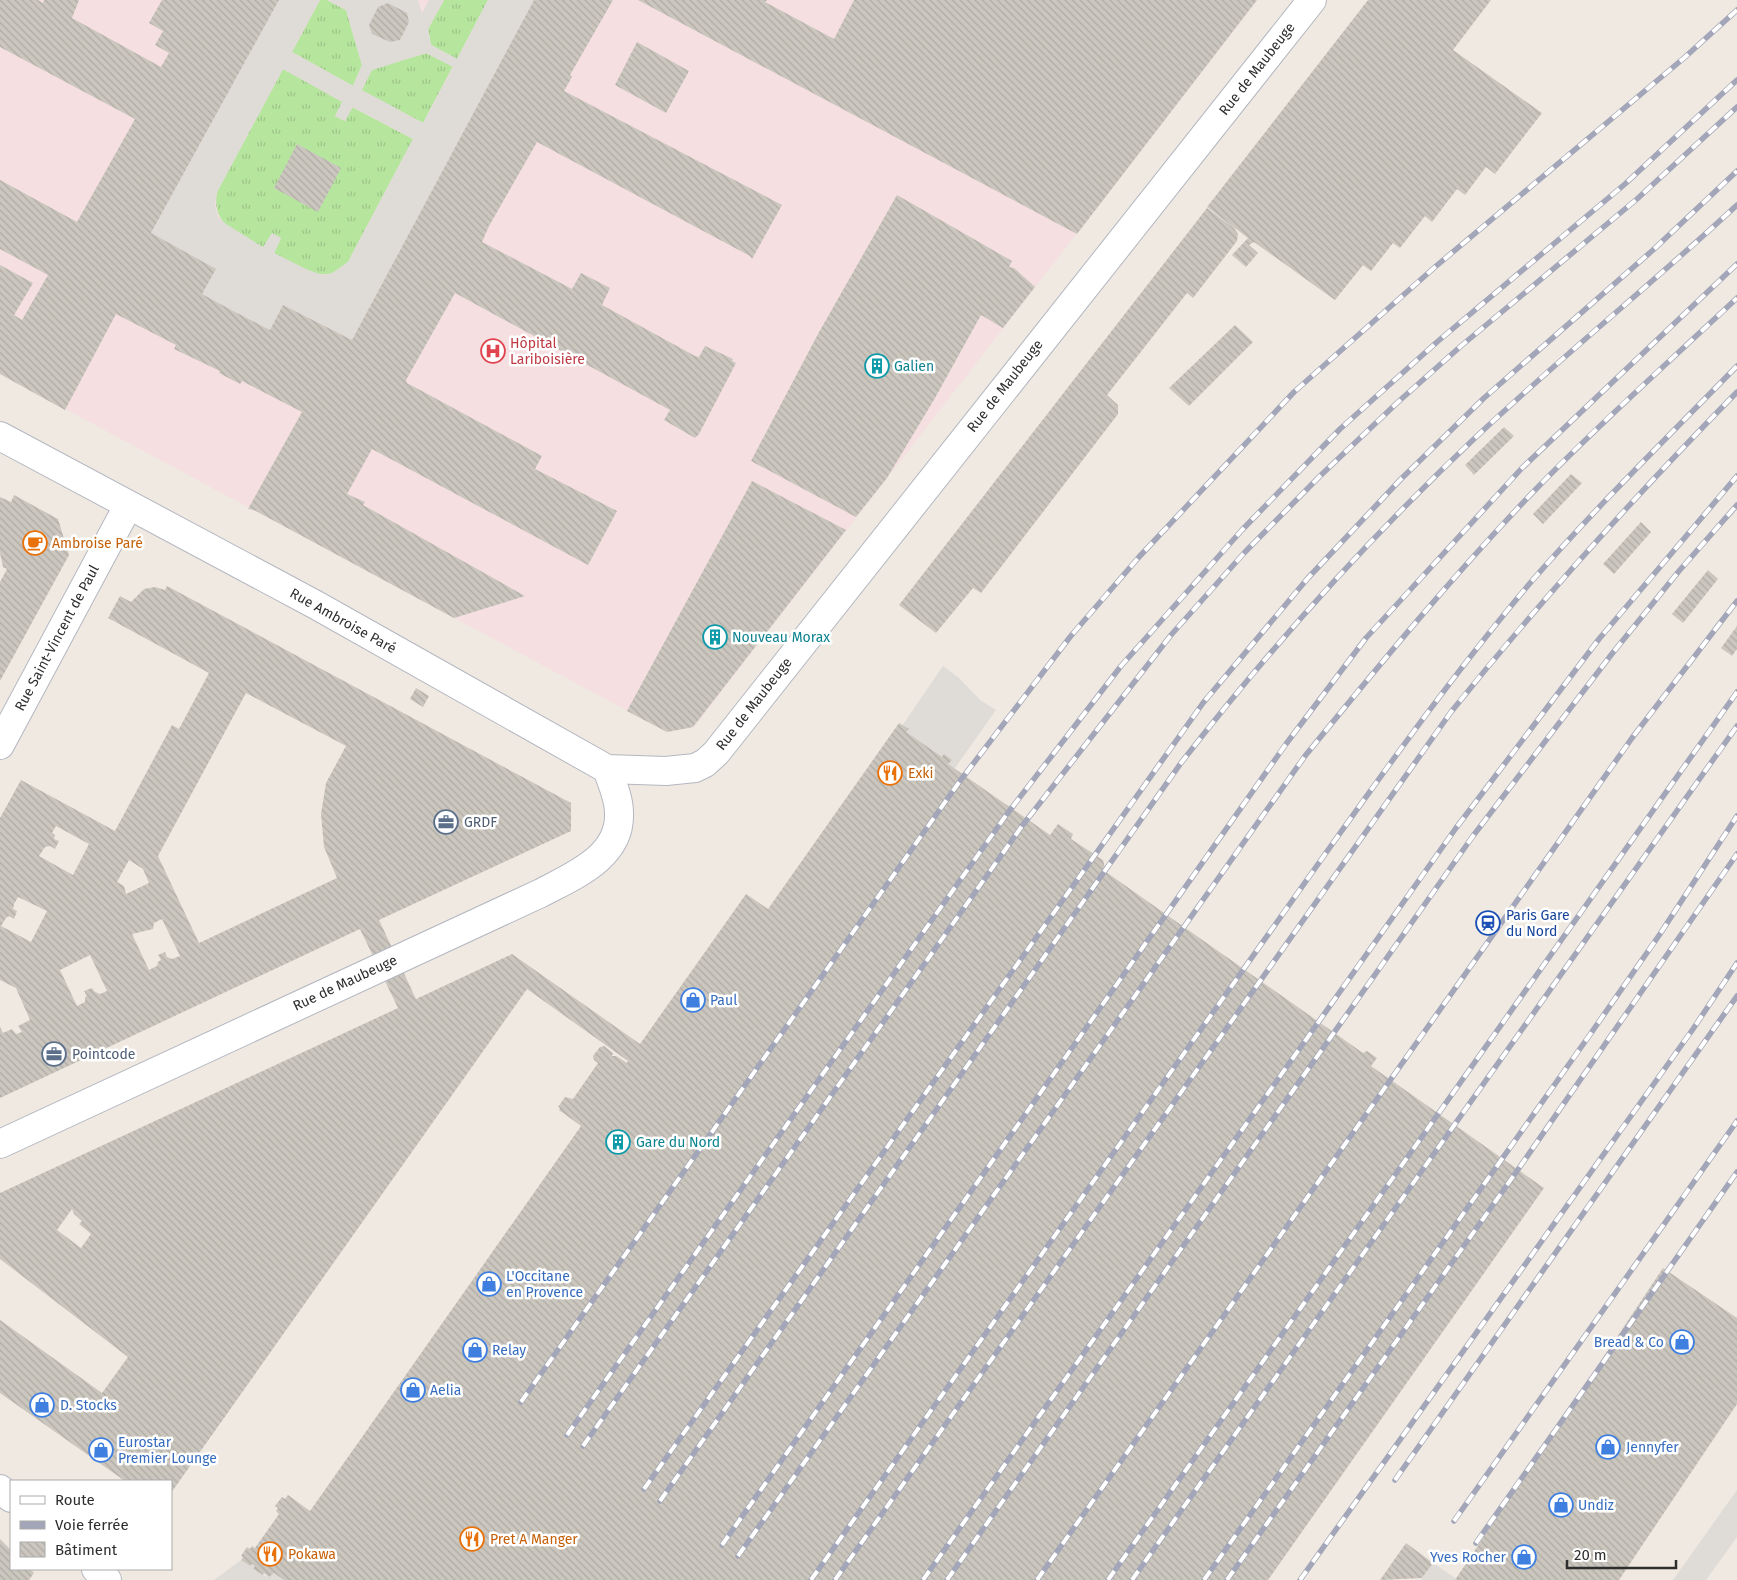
<svg xmlns="http://www.w3.org/2000/svg" width="1737" height="1580" font-family="'Fira Sans',sans-serif">
<defs>
<pattern id="grass-tufts" width="24" height="20" patternUnits="userSpaceOnUse" patternTransform="scale(1.25)"><rect width="24" height="20" fill="#b6e59e"/><path d="M3 7l-1-3M5 7V3M7 7l1-3M15 17l-1-3M17 17v-4M19 17l1-3" fill="none" stroke="#9dc588"/></pattern>
<pattern id="building-back-hatch" width="6" height="6" patternUnits="userSpaceOnUse" patternTransform="scale(1.25)"><rect width="6" height="6" fill="#cbc7bf"/><path d="M-1 5l2 2M0 0l6 6M5-1l2 2" fill="none" stroke="#afaba4"/></pattern>
</defs>
<rect width="100%" height="100%" fill="#efe9e1"/>
<polygon fill="#f5dfe0" points="0,0 1258,0 694,727 667,732 0,374"/>
<g fill="url(#grass-tufts)">
<polygon points="320,0 327,0 346,10 362,65 353,86 292,52"/>
<polygon points="444,0 488,0 457,59 431,45 428,29"/>
<polygon points="426,53 453,66 423,123 361,90 371,70"/>
<path d="M 283,69 L 343,102 L 335,116 L 345,121 L 352,107 L 413,139 L 348,262 C 343,265 339,269 334,272 C 317,281 289,261 274,253 L 281,238 L 271,235 L 264,248 C 238,233 211,226 217,192 Z"/>
</g>
<g fill="#dfdcd8" fill-rule="evenodd">
<path d="M 279,0 L 320,0 L 292,52 L 353,86 L 362,65 L 346,10 L 327,0 L 418,0 L 422,13 L 429,0 L 444,0 L 428,29 L 431,45 L 457,59 L 488,0 L 534,0 L 352,340 L 283,305 L 270,330 L 235,312 L 202,294 L 151,233 ZM 426,53 L 453,67 L 423,123 L 362,90 L 372,70 ZM 283,69 L 342,102 L 335,116 L 345,121 L 353,107 L 413,139 L 348,262 L 333,273 L 323,275 L 308,270 L 274,253 L 281,238 L 272,233 L 263,247 L 226,224 L 218,217 L 215,204 L 217,192 Z"/>
<polygon points="943,666 959,678 980,700 996,710 892,857 895,736"/>
<polygon points="1737,1490 1737,1537 1706,1580 1673,1580"/>
<polygon points="241,1560 250,1566 252,1564 255,1566 253,1569 263,1575 269,1577 274,1573 284,1580 214,1580"/>
<polygon points="1433,1563 1458,1580 1421,1580"/>
</g>
<g fill="url(#building-back-hatch)" fill-rule="evenodd">
<polygon points="0,0 38,0 43,3 44,0 79,0 72,18 161,67 169,53 155,45 163,31 149,23 162,0 279,0 151,233 216,269 202,294 235,312 270,330 283,305 352,340 534,0 613,0 570,75 572,77 564,91 782,205 752,259 750,256 537,142 489,226 482,242 572,289 581,273 610,288 602,305 695,356 699,357 705,346 733,359 732,361 736,363 699,434 695,438 664,420 670,410 455,293 406,380 407,383 542,456 535,469 617,511 588,565 372,449 347,494 365,502 363,505 525,596 454,618 254,510 248,509 302,412 242,381 240,384 219,373 220,371 174,349 176,345 116,314 65,410 0,374 0,265 33,283 14,315 22,320 48,275 0,249 0,180 77,222 135,119 0,47"/>
<polygon points="638,0 767,0 765,2 834,39 854,0 1257,0 1077,234"/>
<polygon points="1368,0 1491,0 1453,50 1542,113 1495,174 1486,167 1465,195 1457,189 1432,222 1425,216 1400,248 1393,243 1371,271 1363,265 1335,300 1254,242 1249,245 1258,253 1246,267 1232,255 1248,238 1207,207"/>
<polygon points="388,3 407,13 409,22 400,40 390,42 372,34 369,25 378,7"/>
<polygon points="637,42 689,71 666,113 615,85"/>
<polygon points="297,144 341,168 318,212 274,188"/>
<polygon points="897,195 1012,261 1009,267 1014,268 1035,287 1003,328 981,315 935,398 887,478 856,517 751,461 818,334"/>
<polygon points="1207,208 1234,228 1238,234 1237,241 1193,298 1187,293 1107,395 1118,405 1118,414 981,593 973,588 936,633 899,605"/>
<polygon points="1235,325 1253,342 1189,406 1169,388"/>
<polygon points="1504,427 1514,436 1474,475 1465,465"/>
<polygon points="1571,474 1582,483 1543,524 1533,514"/>
<polygon points="752,481 846,530 693,727 667,732 627,711"/>
<polygon points="14,495 58,519 69,555 0,681 0,582 7,569 3,567 0,553 0,497 11,502"/>
<polygon points="1641,522 1651,532 1614,574 1603,564"/>
<polygon points="1708,570 1718,579 1683,623 1672,614"/>
<path d="M 167,586 L 571,803 L 571,831 L 379,920 L 416,999 L 512,954 L 640,1044 L 746,894 L 768,909 L 899,723 L 909,729 L 906,732 L 942,757 L 944,754 L 952,760 L 948,764 L 1050,835 L 1058,824 L 1073,834 L 1071,839 L 1103,860 L 1106,872 L 1363,1053 L 1367,1051 L 1377,1058 L 1371,1066 L 1544,1188 L 1268,1580 L 284,1580 L 274,1573 L 269,1577 L 264,1573 L 263,1575 L 253,1569 L 255,1566 L 252,1564 L 250,1566 L 241,1560 L 243,1557 L 241,1556 L 247,1547 L 250,1549 L 252,1546 L 255,1548 L 279,1514 L 276,1511 L 278,1508 L 275,1506 L 282,1497 L 285,1499 L 288,1495 L 310,1511 L 581,1126 L 559,1110 L 560,1108 L 558,1107 L 565,1097 L 573,1099 L 598,1063 L 594,1060 L 593,1056 L 600,1047 L 604,1046 L 613,1053 L 612,1056 L 616,1056 L 627,1063 L 628,1061 L 527,989 L 171,1493 L 171,1481 L 125,1481 L 0,1393 L 0,1320 L 102,1393 L 128,1357 L 0,1259 L 0,1193 L 398,1008 L 360,929 L 0,1098 L 0,1027 L 3,1033 L 12,1029 L 16,1034 L 22,1032 L 18,1026 L 30,1020 L 16,988 L 0,980 L 0,818 L 21,780 L 115,831 L 172,725 L 179,729 L 209,673 L 108,618 L 120,596 L 131,602 L 144,589 L 155,587 L 165,590 ZM 246,693 L 346,746 L 326,783 L 321,814 L 324,847 L 337,878 L 199,943 L 158,856 ZM 56,826 L 89,844 L 73,875 L 39,856 L 45,847 L 50,846 L 55,849 L 59,841 L 54,839 L 55,835 L 52,833 ZM 129,860 L 143,869 L 149,883 L 126,894 L 124,886 L 117,882 ZM 18,897 L 47,911 L 31,942 L 1,926 L 6,918 L 9,916 L 14,919 L 17,911 L 13,909 L 14,904 ZM 162,919 L 180,956 L 172,959 L 167,957 L 165,952 L 158,955 L 161,960 L 158,962 L 157,966 L 149,970 L 132,934 L 153,929 L 154,923 ZM 90,955 L 107,991 L 100,994 L 95,992 L 92,988 L 84,991 L 87,996 L 85,997 L 85,1002 L 77,1006 L 60,970 ZM 72,1209 L 74,1214 L 82,1221 L 79,1224 L 91,1234 L 81,1248 L 57,1230 Z"/>
<polygon points="1737,626 1737,649 1732,656 1721,648"/>
<polygon points="416,688 429,696 423,707 410,699"/>
<polygon points="1663,1268 1737,1318 1737,1404 1619,1580 1455,1580"/>
<polygon points="0,1539 11,1550 11,1569 30,1569 34,1573 29,1580 0,1580"/>
<polygon points="1406,1543 1433,1563 1422,1578 1380,1580"/>
</g>
<g fill="none" stroke-linecap="round" stroke-linejoin="round">
<g stroke="#b4b7c1" stroke-width="30">
<g id="minor">
<polyline points="0,436 316,605 607,769 666,771 695,768 705,763 716,753 1312,0"/>
<polyline points="0,745 128,506"/>
<path d="M 0,1144 L 541,893 C 573,876 621,857 619,813 C 619,798 612,783 607,769"/>
<polyline points="0,1489 11,1498"/>
<polyline points="96,1569 107,1580"/>
</g>
</g>
<use href="#minor" stroke="#fff" stroke-width="28"/>
<g stroke="#a3a6b8" stroke-width="5.5">
<g id="rail">
<polyline points="521,1402 960,781 1070,637 1139,557 1294,392 1435,267 1684,58 1737,10"/>
<polyline points="567,1435 1007,814 1121,666 1242,530 1340,429 1437,342 1625,184 1737,80"/>
<polyline points="583,1446 1022,826 1171,635 1245,552 1320,476 1398,402 1461,346 1637,199 1737,107"/>
<polyline points="1395,1480 1737,996"/>
<polyline points="644,1489 1203,703 1308,578 1401,479 1484,398 1653,250 1737,171"/>
<path d="M 660,1501 L 1181,763 C 1271,647 1370,537 1476,437 C 1561,357 1652,284 1737,205"/>
<polyline points="1454,1521 1737,1121"/>
<polyline points="1476,1543 1737,1172"/>
<polyline points="722,1545 1286,744 1366,638 1522,468 1737,264"/>
<path d="M 738,1556 L 1305,756 C 1380,664 1455,573 1537,488 C 1601,422 1670,361 1737,298"/>
<path d="M 811,1580 L 1328,850 C 1393,759 1458,668 1531,582 C 1596,507 1668,437 1737,366"/>
<path d="M 835,1580 L 1451,712 C 1541,600 1637,494 1737,392"/>
<polyline points="923,1580 1456,828 1599,639 1737,476"/>
<polyline points="947,1580 1473,836 1611,655 1679,571 1737,505"/>
<polyline points="1037,1580 1632,738 1737,601"/>
<polyline points="1108,1580 1737,692"/>
<polyline points="1132,1580 1737,726"/>
<polyline points="1204,1580 1589,1036 1660,934 1737,816"/>
<polyline points="1227,1580 1517,1171 1737,854"/>
<polyline points="1300,1580 1693,1029 1737,963"/>
</g>
</g>
<use href="#rail" stroke="#fff" stroke-width="4" stroke-dasharray="11" stroke-linecap="butt"/>
</g>
<defs>
<g id="hospital-ring" transform="scale(1.25)"><circle r="9.5" fill="#fff" stroke="#e0444e" stroke-width="1.5"/><path d="M-5-5h3v3.5h4V-5h3V5h-3V1.5h-4V5h-3Z" fill="#e0444e"/></g>
<g id="building-ring" transform="scale(1.25)"><circle r="9.5" fill="#fff" stroke="#0f9aa8" stroke-width="1.5"/><path d="M-4-6H4V6H1V3H-1V6H-4ZM-2.5-4.3h1.7v1.8h-1.7ZM.8-4.3h1.7v1.8H.8ZM-2.5-1h1.7V.8h-1.7ZM.8-1h1.7V.8H.8Z" fill="#0f9aa8"/></g>
<g id="cafe-ring" transform="scale(1.25)"><circle r="9.5" fill="#fff" stroke="#e8710a" stroke-width="1.5"/><path d="M-5.5-4.5H6V0H3Q3 3.5 0 3.5H-2.5Q-5.5 3.5-5.5 0ZM3-3.2v2h1.7v-2ZM-6 4.5H4V6H-6Z" fill="#e8710a"/></g>
<g id="restaurant-ring" transform="scale(1.25)"><circle r="9.5" fill="#fff" stroke="#e8710a" stroke-width="1.5"/><path d="M-5-6h1v4h1v-4h1v4h1v-4h1v5L-1.5 .5V6h-2V.5L-5-1ZM5-6V6H3V1.5H1.5Q1.5-4 5-6Z" fill="#e8710a"/></g>
<g id="office-ring" transform="scale(1.25)"><circle r="9.5" fill="#fff" stroke="#5c6f8a" stroke-width="1.5"/><path d="M-6-3h4V-5.5h4V-3h4V5H-6ZM-1-4.5V-3h2v-1.5ZM-6 0V1H6V0Z" fill="#5c6f8a"/></g>
<g id="station-ring" transform="scale(1.25)"><circle r="9.5" fill="#fff" stroke="#1a4fb4" stroke-width="1.5"/><path d="M-3-6H3Q5-6 5-4V2Q5 4 3 4L4.5 6H3L1.5 4h-3L-3 6H-4.5L-3 4Q-5 4-5 2V-4Q-5-6-3-6ZM-3.5-4v3h7v-3ZM-3.5 1v1.5H-2V1ZM2 1v1.5H3.5V1Z" fill="#1a4fb4"/></g>
<g id="shop-ring" transform="scale(1.25)"><circle r="9.5" fill="#fff" stroke="#3f7fe0" stroke-width="1.5"/><path d="M-5-2.5h2.3a2.7 3.5 0 0 1 5.4 0H5L5.5 6h-11ZM-1.5-2.5h3a1.5 2.3 0 0 0-3 0Z" fill="#3f7fe0"/></g>
</defs>
<g fill-rule="evenodd">
<use href="#hospital-ring" x="493" y="351"/>
<use href="#building-ring" x="877" y="366"/>
<use href="#cafe-ring" x="35" y="543"/>
<use href="#building-ring" x="715" y="637"/>
<use href="#restaurant-ring" x="890" y="773"/>
<use href="#office-ring" x="446" y="822"/>
<use href="#station-ring" x="1488" y="923"/>
<use href="#shop-ring" x="693" y="1000"/>
<use href="#office-ring" x="54" y="1054"/>
<use href="#building-ring" x="618" y="1142"/>
<use href="#shop-ring" x="489" y="1284"/>
<use href="#shop-ring" x="1682" y="1342"/>
<use href="#shop-ring" x="475" y="1350"/>
<use href="#shop-ring" x="413" y="1390"/>
<use href="#shop-ring" x="42" y="1405"/>
<use href="#shop-ring" x="1608" y="1447"/>
<use href="#shop-ring" x="101" y="1450"/>
<use href="#shop-ring" x="1561" y="1505"/>
<use href="#restaurant-ring" x="472" y="1539"/>
<use href="#restaurant-ring" x="270" y="1554"/>
<use href="#shop-ring" x="1524" y="1557"/>
</g>
<g text-anchor="middle" dominant-baseline="central" stroke-width="5" stroke-linejoin="round" paint-order="stroke">
<g font-size="14" fill="#2e2e2e" stroke="#fff">
<text transform="translate(1257 69) rotate(-52)">Rue de Maubeuge</text>
<text transform="translate(1005 386) rotate(-52)">Rue de Maubeuge</text>
<text transform="translate(343 621) rotate(29)">Rue Ambroise Paré</text>
<text transform="translate(57 638) rotate(-62)">Rue Saint-Vincent de Paul</text>
<text transform="translate(754 704) rotate(-52)">Rue de Maubeuge</text>
<text transform="translate(345 983) rotate(-25)">Rue de Maubeuge</text>
</g>
<g font-size="14" fill="#be3a42" stroke="#fff" text-anchor="start">
<text x="510" y="343">Hôpital<tspan x="510" dy="16">Lariboisière</tspan></text>
</g>
<g font-size="14" fill="#0d838f" stroke="#fff" text-anchor="start">
<text x="894" y="366">Galien</text>
<text x="732" y="637">Nouveau Morax</text>
<text x="636" y="1142">Gare du Nord</text>
</g>
<g font-size="14" fill="#c56008" stroke="#fff" text-anchor="start">
<text x="52" y="543">Ambroise Paré</text>
<text x="908" y="773">Exki</text>
<text x="490" y="1539">Pret A Manger</text>
<text x="288" y="1554">Pokawa</text>
</g>
<g font-size="14" fill="#4e5e75" stroke="#fff" text-anchor="start">
<text x="464" y="822">GRDF</text>
<text x="72" y="1054">Pointcode</text>
</g>
<g font-size="14" fill="#164399" stroke="#fff" text-anchor="start">
<text x="1506" y="915">Paris Gare<tspan x="1506" dy="16">du Nord</tspan></text>
</g>
<g font-size="14" fill="#366cbe" stroke="#fff" text-anchor="start">
<text x="710" y="1000">Paul</text>
<text x="506" y="1276">L'Occitane<tspan x="506" dy="16">en Provence</tspan></text>
<text x="1664" y="1342" text-anchor="end">Bread &amp; Co</text>
<text x="492" y="1350">Relay</text>
<text x="430" y="1390">Aelia</text>
<text x="60" y="1405">D. Stocks</text>
<text x="118" y="1442">Eurostar<tspan x="118" dy="16">Premier Lounge</tspan></text>
<text x="1626" y="1447">Jennyfer</text>
<text x="1578" y="1505">Undiz</text>
<text x="1506" y="1557" text-anchor="end">Yves Rocher</text>
</g>
</g>
<rect x="10" y="1480" width="162" height="90" fill="#ffffff" stroke="#ababab"/>
<rect x="20" y="1496" width="25" height="8" fill="#ffffff" stroke="#ababab"/>
<text x="55" y="1505" font-size="15" fill="#2e2e2e">Route</text>
<rect x="20" y="1521" width="25" height="8" fill="#a3a6b8" stroke="#ababab"/>
<text x="55" y="1530" font-size="15" fill="#2e2e2e">Voie ferrée</text>
<rect x="20" y="1542" width="25" height="15" fill="url(#building-back-hatch)" stroke="#ababab"/>
<text x="55" y="1555" font-size="15" fill="#2e2e2e">Bâtiment</text>
<path d="M1567 1560v8h109v-8" fill="none" stroke="#2e2e2e" stroke-width="2.5"/>
<text x="1574" y="1560" font-size="15" fill="#2e2e2e" stroke="#ffffff" stroke-width="4" paint-order="stroke">20 m</text>
</svg>
